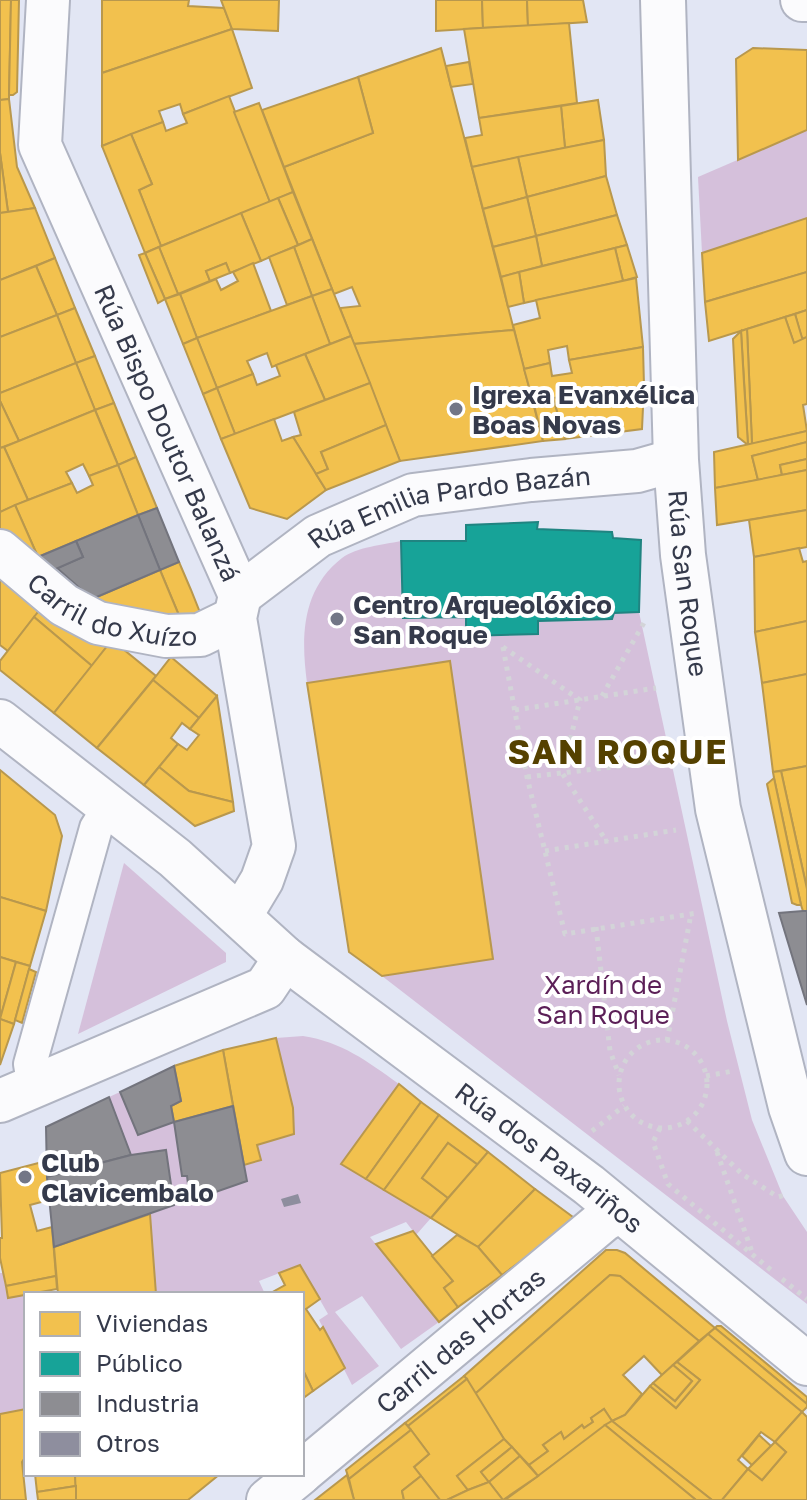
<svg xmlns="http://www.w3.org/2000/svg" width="807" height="1500" font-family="'Golos Text',sans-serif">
<rect width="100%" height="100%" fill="#e2e6f4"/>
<g fill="#d5c0db">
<polygon points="807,130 807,218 702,253 698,177"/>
<path d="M 401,541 L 404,618 L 466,617 L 466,636 L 537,634 L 538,621 L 612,619 L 614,613 L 639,612 L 727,1021 L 752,1120 L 783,1196 L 807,1232 L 807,1304 L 382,976 L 493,958 L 450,661 L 307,683 C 301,638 301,590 342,558 C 357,547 382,545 401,541 Z"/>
<polygon points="124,863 226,953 226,962 78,1034"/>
<path d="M 303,1036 C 342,1042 367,1061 399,1084 L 342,1164 L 431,1218 L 416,1235 L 406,1222 L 370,1237 L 439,1322 L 401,1349 L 362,1296 L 335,1312 L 379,1366 L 352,1385 L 319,1320 L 328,1314 L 300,1265 L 259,1281 L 265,1294 L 156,1294 L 150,1214 L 174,1205 L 166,1150 L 131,1155 L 109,1097 L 120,1092 L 138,1135 L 174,1122 L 182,1175 L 187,1176 L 191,1201 L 247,1181 L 244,1165 L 261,1160 L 257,1145 L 276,1038 Z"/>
<polygon points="0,1273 3,1273 8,1298 26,1295 26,1409 0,1414"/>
</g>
<g fill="#f2c14e" stroke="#b9984d" stroke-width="2">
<polygon points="0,0 11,0 9,99 0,100"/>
<polygon points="11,0 19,0 17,92 13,95 9,95"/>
<polygon points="102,0 189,0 188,6 224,8 232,29 102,73"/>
<polygon points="221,0 279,0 278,31 232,29"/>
<polygon points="436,0 482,0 483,28 436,31"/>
<polygon points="482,0 527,0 528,26 483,28"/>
<polygon points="527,0 583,0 587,22 528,26"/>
<polygon points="569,23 577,103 479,118 464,29"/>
<polygon points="232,29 252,88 183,114 180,104 159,111 163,122 102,146 102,73"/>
<polygon points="441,48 514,330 354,344 340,308 360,306 352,287 334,294 284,167 373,133 358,77"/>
<polygon points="753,48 807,50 807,130 738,160 736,59"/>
<polygon points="469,62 473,84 451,87 446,66"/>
<polygon points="358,77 373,133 284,167 262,110"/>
<polygon points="229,96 270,202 161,246 139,190 152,184 131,134 163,122 166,131 187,123 183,114"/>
<polygon points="9,99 17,167 35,208 8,212 0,153 0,100"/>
<polygon points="598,100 604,140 565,148 561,106"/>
<polygon points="259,103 293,192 270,202 234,112"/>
<polygon points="561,106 565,148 472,167 465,138 482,135 479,118"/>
<polygon points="131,134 152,184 139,190 161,246 145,253 102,146"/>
<polygon points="604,140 606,176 527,197 518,157"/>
<polygon points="0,153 8,212 0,213"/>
<polygon points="518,157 527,197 483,209 472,167"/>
<polygon points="606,176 617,215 536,236 527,197"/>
<polygon points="293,192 312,239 298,245 278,198"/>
<polygon points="527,197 536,236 493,247 483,209"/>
<polygon points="278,198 298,245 261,261 241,213"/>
<polygon points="35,208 55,258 0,280 0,213"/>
<polygon points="241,213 261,261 230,273 226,263 206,271 210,281 178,294 159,247"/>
<polygon points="617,215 627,245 542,266 536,236"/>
<polygon points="807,218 807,272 705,302 702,253"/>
<polygon points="536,236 542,266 501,277 493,247"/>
<polygon points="312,239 332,289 312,296 294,247"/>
<polygon points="627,245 637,277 623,281 615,248"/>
<polygon points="159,247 178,294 165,299 145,253"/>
<polygon points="294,247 312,296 287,305 269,257"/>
<polygon points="615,248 623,281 524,303 519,272"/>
<polygon points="145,253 165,299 158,303 139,255"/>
<polygon points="55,258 75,308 57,315 36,266"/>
<polygon points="226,263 230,273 210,281 206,271"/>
<polygon points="253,263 271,311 197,338 180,294 216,279 221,290 238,281 233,272"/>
<polygon points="36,266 57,315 0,337 0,280"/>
<polygon points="519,272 524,303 508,307 501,277"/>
<polygon points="807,272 807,310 709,341 705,302"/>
<polygon points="636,278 643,347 569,360 567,346 548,350 550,363 524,369 513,325 540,318 536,300"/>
<polygon points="332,289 351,336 330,344 312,296"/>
<polygon points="180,294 197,338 183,344 165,299"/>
<polygon points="312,296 330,344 272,367 267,353 247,361 253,374 217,388 197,338"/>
<polygon points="75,308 95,356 76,363 57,315"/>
<polygon points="807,310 807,337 802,339 795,314"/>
<polygon points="795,314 803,341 794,343 785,317"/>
<polygon points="57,315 76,363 0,393 0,337"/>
<polygon points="785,317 794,343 807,337 807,404 803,405 807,431 752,444 747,329"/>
<polygon points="747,329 752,444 748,445 741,331"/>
<polygon points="514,330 543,441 400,461 354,344"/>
<polygon points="741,331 744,383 748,445 738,437 733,339"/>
<polygon points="351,336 370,383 325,400 305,354"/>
<polygon points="197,338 217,388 203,394 183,344"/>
<polygon points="643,347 644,386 533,401 524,369 550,363 552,376 572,373 569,360"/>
<polygon points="305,354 325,400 235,434 217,388 253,374 257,385 280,376 276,365"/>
<polygon points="95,356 114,403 95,410 76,363"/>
<polygon points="76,363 95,410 19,441 0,401 0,393"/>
<polygon points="370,383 386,425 321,452 328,469 316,474 293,437 301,435 294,412"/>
<polygon points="644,386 642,429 565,439 553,398"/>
<polygon points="217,388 235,434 221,439 203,394"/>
<polygon points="553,398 565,439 543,441 533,401"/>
<polygon points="0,401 19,441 0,448"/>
<polygon points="114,403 136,457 118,465 95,410"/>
<polygon points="95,410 118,465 89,476 83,464 66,472 72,483 28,500 4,447"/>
<polygon points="274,419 282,441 293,437 326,490 287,519 250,508 221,439"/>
<polygon points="386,425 400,461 326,490 316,474 328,469 321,452"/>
<polygon points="807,431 807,442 752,456 758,480 715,488 714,452"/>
<polygon points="807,442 807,459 780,465 782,475 758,480 752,456"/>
<polygon points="4,447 28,500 0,512 0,448"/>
<polygon points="136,457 157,508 138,515 118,465"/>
<polygon points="807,459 807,470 782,475 780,465"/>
<polygon points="118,465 138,515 38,557 15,505 72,483 77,493 93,485 89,476"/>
<polygon points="807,470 807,510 717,525 715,488"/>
<polygon points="15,505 38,557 0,542 0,512"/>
<polygon points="807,510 807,547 754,557 749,520"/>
<polygon points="799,548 803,562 807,561 807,621 755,632 754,557"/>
<polygon points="179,562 191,590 203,620 183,625 160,570"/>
<polygon points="0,565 42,607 8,651 0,645"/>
<polygon points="160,570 183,625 97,614 92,599"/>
<polygon points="42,607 112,640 92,666 34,617"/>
<polygon points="34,617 92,666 54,713 0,670 0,661"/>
<polygon points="807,621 807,674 762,683 755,632"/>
<polygon points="112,640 156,676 97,748 54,713"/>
<polygon points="171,657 217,696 199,718 153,680"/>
<polygon points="450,661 493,959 382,976 349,952 307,683"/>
<polygon points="807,674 807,766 773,772 762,683"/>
<polygon points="153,680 199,718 190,729 182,723 171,738 178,744 144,785 97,748"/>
<polygon points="217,696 226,754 233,802 189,791 159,767 178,744 187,750 199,735 190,729"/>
<polygon points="807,766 807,889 781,771"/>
<polygon points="159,767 189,791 233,802 234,811 195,826 144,785"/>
<polygon points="0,770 55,815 62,836 46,911 0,897"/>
<polygon points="781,771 807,889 807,911 803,911 801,905 774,778 773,772"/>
<polygon points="774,778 801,905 797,905 792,903 767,784"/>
<polygon points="0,897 46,911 30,966 0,957"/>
<polygon points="0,957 16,962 0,1019"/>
<polygon points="16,962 30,966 14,1024 0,1019"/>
<polygon points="29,969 36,972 22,1023 15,1020"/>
<polygon points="0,1019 14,1024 0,1065"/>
<polygon points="276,1038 293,1108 294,1134 257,1145 261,1160 244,1165 223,1050"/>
<polygon points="223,1050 233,1106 174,1122 171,1106 181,1101 174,1066"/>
<polygon points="399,1084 421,1102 366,1179 341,1164"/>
<polygon points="421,1102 439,1115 384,1190 366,1179"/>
<polygon points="439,1115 488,1152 478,1165 448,1143 422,1178 448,1198 431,1218 384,1190"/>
<polygon points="448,1143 478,1165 448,1198 422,1178"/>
<polygon points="488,1152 535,1189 478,1247 431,1218"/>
<polygon points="46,1161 49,1200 30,1205 37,1231 52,1227 56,1276 6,1286 0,1258 0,1238 2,1238 0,1173"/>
<polygon points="535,1189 577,1220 502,1275 478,1247"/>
<polygon points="150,1214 156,1294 58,1294 54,1247"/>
<polygon points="413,1231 453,1281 444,1288 458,1307 439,1322 376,1244"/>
<polygon points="457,1235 478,1247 502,1275 458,1307 444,1288 453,1281 432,1256"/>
<polygon points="606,1250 617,1250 625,1253 715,1328 699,1341 620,1276 610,1275 475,1394 464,1376"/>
<polygon points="300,1265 320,1299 306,1309 320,1330 323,1327 345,1368 313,1391 302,1368 302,1294 269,1294 285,1285 279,1273"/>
<polygon points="610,1275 620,1276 699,1341 662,1375 644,1356 623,1375 642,1394 625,1415 612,1421 604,1409 591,1418 593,1422 584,1428 582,1425 564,1439 561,1432 543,1445 548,1451 529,1465 504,1439 475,1394"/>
<polygon points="56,1276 57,1289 8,1298 6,1286"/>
<polygon points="717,1326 721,1326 807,1397 807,1404 715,1328"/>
<polygon points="715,1328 790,1390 807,1404 807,1407 802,1412 708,1334"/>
<polygon points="708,1334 802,1412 775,1442 761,1432 738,1460 748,1469 722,1500 712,1500 612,1421 625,1415 650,1386 676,1408 700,1380 677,1362"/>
<polygon points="677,1362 700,1380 676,1408 650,1386 653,1383 675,1401 692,1381 673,1365"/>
<polygon points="673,1365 692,1381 675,1401 653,1383"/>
<polygon points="302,1368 313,1391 302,1399"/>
<polygon points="464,1376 467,1379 408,1426 405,1423"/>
<polygon points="467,1379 504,1439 457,1476 468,1490 447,1500 440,1500 414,1467 429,1454 408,1426"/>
<polygon points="26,1409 26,1456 22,1462 26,1500 0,1500 0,1414"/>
<polygon points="604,1409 612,1421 538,1476 529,1465 548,1451 543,1445 561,1432 564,1439 582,1425 584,1428 593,1422 591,1418"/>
<polygon points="802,1412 807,1417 807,1500 722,1500 748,1469 762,1480 786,1452 775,1442"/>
<polygon points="612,1421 712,1500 696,1500 605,1425"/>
<polygon points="405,1423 411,1430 349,1479 346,1470"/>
<polygon points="605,1425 696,1500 505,1500 538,1476"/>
<polygon points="411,1430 429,1454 414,1467 421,1476 402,1491 404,1500 354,1500 349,1479"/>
<polygon points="759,1435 771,1446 752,1465 742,1456"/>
<polygon points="504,1439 512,1447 481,1472 489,1482 468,1490 457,1476"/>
<polygon points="775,1442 786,1452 762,1480 748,1469"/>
<polygon points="512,1447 520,1456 489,1482 481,1472"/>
<polygon points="520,1456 538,1476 503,1500 489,1482"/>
<polygon points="35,1474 75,1474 76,1486 37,1492"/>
<polygon points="75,1474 220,1474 188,1500 76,1500"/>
<polygon points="347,1475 354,1500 315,1500"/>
<polygon points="421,1476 440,1500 404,1500 402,1491"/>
<polygon points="489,1482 503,1500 447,1500 468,1490"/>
<polygon points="76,1486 76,1500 38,1500 37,1492"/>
</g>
<polygon fill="#17a398" stroke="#208481" stroke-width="2" points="538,522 537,529 612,532 613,538 641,540 639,612 614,613 612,619 538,621 538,634 466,636 466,617 403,618 401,541 466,541 466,525"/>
<g fill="#8d8d92" stroke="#73747d" stroke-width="2">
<polygon points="157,508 179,562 160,570 138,515"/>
<polygon points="138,515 160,570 92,599 57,568 83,557 76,541"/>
<polygon points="76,541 83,557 40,576 38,557"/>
<polygon points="803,911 807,911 807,1005 779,913"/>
<polygon points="174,1066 181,1101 171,1106 174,1122 138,1135 120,1092"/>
<polygon points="109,1097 131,1155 47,1177 46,1127"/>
<polygon points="233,1106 247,1181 190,1201 187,1176 182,1176 174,1122"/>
<polygon points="166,1150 174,1205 54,1247 47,1177 131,1155"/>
</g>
<polygon fill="#8e8e9e" points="298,1194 301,1203 284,1207 281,1199"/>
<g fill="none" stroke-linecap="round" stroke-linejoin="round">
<g stroke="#b0b4c2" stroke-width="36">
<polyline id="pedestrian" points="34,1088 30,1064 96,828 110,806"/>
</g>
<g stroke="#b0b4c2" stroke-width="46">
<g id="minor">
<path id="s1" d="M 48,0 L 40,145 L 240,595 L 235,618 L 274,846 L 262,880 L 241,915"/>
<polyline points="802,0 807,0"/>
<path id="s2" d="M 0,551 L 64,605 L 98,623 L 166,636 L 200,635 L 235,618"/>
<path id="s3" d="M 240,595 L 318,536 L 413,495 L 531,480 L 637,471 L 676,460"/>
<path id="s4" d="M 0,721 L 175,858 L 285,958 L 589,1185 L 807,1364"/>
<polyline points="0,1101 265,988 285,958"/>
<path id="s5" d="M 302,1472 L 604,1220 L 620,1211"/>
<polyline points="268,1500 300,1474"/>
</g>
</g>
<g stroke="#b0b4c2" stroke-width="48">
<g id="tertiary">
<path id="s6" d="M 663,0 L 676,460 L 683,555 L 718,809 L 791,1107 L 807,1153"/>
</g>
</g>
<g stroke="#d3d4d8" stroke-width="5" stroke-dasharray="4 6" stroke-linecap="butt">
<polyline points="503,647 527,777 565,934 697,913"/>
<polyline points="503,647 580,700 562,773 607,842"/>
<polyline points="602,696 645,621"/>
<polyline points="515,710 656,688"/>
<polyline points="527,777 664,761"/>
<polyline points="545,851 676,830"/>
<polyline points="596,927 610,1051 619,1075"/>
<circle cx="663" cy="1084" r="44"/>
<polyline points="667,1041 691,914"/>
<polyline points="706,1076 733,1071"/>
<polyline points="687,1121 742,1174 778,1197 785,1195"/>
<polyline points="660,1128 653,1142 668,1184 771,1270"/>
<polyline points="592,1131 624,1106"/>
<polyline points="717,1152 752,1252"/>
<polyline points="782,1279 807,1299"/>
</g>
<use href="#pedestrian" stroke="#fbfbfd" stroke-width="32"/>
<use href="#minor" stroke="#fbfbfd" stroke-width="42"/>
<use href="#tertiary" stroke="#fbfbfd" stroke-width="44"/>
</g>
<g fill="#727686" stroke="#fff" stroke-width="3">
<circle cx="456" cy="409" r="8"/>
<circle cx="337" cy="619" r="8"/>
<circle cx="25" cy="1177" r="8"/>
</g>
<g text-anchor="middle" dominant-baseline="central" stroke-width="8" stroke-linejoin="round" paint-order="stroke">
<g font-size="26" font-weight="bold" fill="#353a4b" stroke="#fff" text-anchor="start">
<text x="472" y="394">Igrexa Evanxélica<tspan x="472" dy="30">Boas Novas</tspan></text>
<text x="353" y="604">Centro Arqueolóxico<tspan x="353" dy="30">San Roque</tspan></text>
<text x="41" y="1162">Club<tspan x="41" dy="30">Clavicembalo</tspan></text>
</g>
<g font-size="26" fill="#353a4b" stroke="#fff">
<text stroke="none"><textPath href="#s1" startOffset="460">Rúa Bispo Doutor Balanzá</textPath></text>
<text stroke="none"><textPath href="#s3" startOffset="234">Rúa Emilia Pardo Bazán</textPath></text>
<text stroke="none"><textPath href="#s6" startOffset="584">Rúa San Roque</textPath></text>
<text stroke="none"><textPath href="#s2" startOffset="132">Carril do Xuízo</textPath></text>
<text stroke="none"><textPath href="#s4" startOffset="702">Rúa dos Paxariños</textPath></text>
<text stroke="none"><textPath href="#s5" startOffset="206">Carril das Hortas</textPath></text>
</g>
<g font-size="26" fill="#5b1f57" stroke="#fff">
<text x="603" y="984">Xardín de<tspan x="603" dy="30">San Roque</tspan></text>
</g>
<g font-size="34" font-weight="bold" letter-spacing="2" fill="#554100" stroke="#fff">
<text x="618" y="751">SAN ROQUE</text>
</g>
</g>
<rect x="24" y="1292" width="280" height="184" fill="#ffffff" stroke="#aeb0b7" stroke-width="2"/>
<rect x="40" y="1312" width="40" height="24" fill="#f2c14e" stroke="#aeb0b7" stroke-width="2"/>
<text x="96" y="1332" font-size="24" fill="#353a4b">Viviendas</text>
<rect x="40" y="1352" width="40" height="24" fill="#17a398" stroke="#aeb0b7" stroke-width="2"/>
<text x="96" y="1372" font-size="24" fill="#353a4b">Público</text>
<rect x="40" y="1392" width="40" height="24" fill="#8d8d92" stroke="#aeb0b7" stroke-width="2"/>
<text x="96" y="1412" font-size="24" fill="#353a4b">Industria</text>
<rect x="40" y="1432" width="40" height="24" fill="#8e8e9e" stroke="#aeb0b7" stroke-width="2"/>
<text x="96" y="1452" font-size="24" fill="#353a4b">Otros</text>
</svg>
